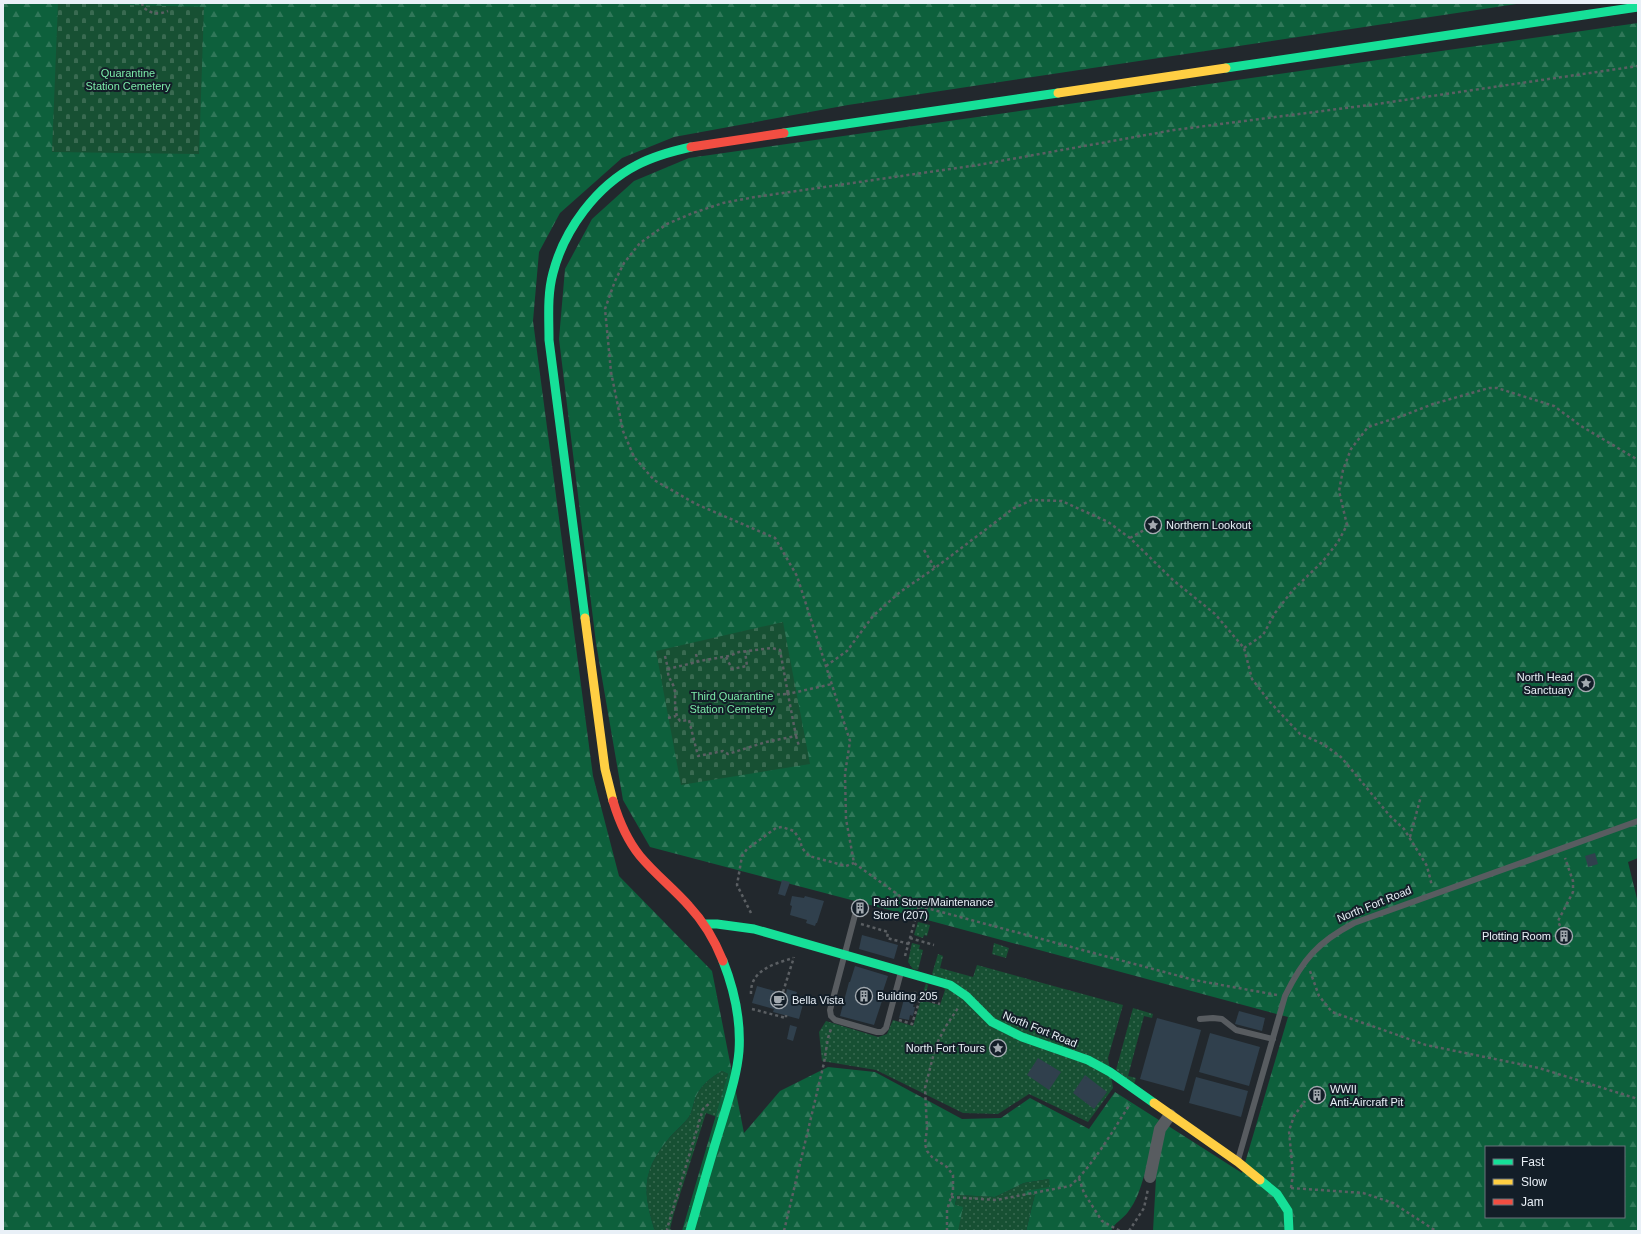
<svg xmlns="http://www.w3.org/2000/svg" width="1641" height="1234" font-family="Helvetica,sans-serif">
<defs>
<pattern id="grass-dots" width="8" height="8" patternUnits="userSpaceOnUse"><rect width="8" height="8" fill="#175033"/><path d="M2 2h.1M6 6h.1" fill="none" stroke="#396a51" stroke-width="1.8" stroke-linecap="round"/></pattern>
<pattern id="forest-firs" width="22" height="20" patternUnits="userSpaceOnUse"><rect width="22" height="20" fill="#0d603c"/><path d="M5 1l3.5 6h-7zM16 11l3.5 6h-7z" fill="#307759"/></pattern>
<pattern id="cemetery-stones" width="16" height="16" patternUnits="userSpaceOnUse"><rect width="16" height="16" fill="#175033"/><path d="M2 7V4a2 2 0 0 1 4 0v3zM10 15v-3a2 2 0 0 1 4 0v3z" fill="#396a51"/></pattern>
</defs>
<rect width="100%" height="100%" fill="#22282d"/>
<g fill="url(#grass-dots)">
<polygon points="918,922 930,925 927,936 924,935 923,938 914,935"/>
<polygon points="912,943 920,945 919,949 923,950 918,970 913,969 908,962"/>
<polygon points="994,943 1009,948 1006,958 992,954"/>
<polygon points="938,954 943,956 940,968 973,977 977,965 1123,1005 1108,1058 1113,1088 1088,1122 1029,1094 998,1114 963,1113 876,1070 822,1061 819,1032 826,1021 878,1037 887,1034 893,1020 913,1026 926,983 928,985 924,1001 940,1005 945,990 932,974"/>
<polygon points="1133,1008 1153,1014 1152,1018 1144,1016 1128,1076 1136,1078 1134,1084 1116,1070"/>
<path d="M 722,1071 L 728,1074 L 717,1117 L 706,1113 L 674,1213 L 670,1229 L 674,1231 L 655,1231 C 642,1191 642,1170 670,1137 C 676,1130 684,1124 689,1117 C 692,1112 693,1105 695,1099 C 700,1086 710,1078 722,1071 Z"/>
<polygon points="1049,1179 1051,1187 1035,1194 1026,1231 958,1231 955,1205 957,1195 995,1197 1024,1183"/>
</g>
<path fill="url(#forest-firs)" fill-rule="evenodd" d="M 3,3 L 1523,3 L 848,105 L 674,137 L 622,158 L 560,213 L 539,252 L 533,321 L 593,776 L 619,876 L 712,971 L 744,1133 L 780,1091 L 828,1067 L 875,1072 L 962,1119 L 1001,1118 L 1030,1098 L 1089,1129 L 1115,1092 L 1242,1173 L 1288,1017 L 931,921 L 650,847 L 623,800 L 596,643 L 559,339 L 565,269 L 592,219 L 634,181 L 689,158 L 1638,23 L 1638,858 L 1628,862 L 1638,903 L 1638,1231 L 1153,1231 L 1156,1178 L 1144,1176 C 1140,1189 1137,1200 1128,1212 C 1123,1219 1114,1223 1111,1231 L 1026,1231 L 1035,1194 L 1026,1195 L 1025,1191 L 1050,1187 L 1049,1179 L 1024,1183 L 995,1197 L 957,1195 L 955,1205 L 963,1207 L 958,1231 L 682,1231 L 728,1074 L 722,1071 C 710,1078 700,1086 695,1099 C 693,1105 692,1112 689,1117 C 684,1124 676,1130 670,1137 C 642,1170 642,1191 655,1231 L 3,1231 ZM 1486,1147 L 1624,1147 L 1624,1217 L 1486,1217 Z"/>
<g fill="url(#cemetery-stones)">
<polygon points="58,3 204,7 199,154 52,152"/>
<polygon points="783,622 810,764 681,785 656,651"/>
</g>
<g fill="#30404d">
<polygon points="1595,853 1598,864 1588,867 1585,856"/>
<polygon points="782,880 790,882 785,896 778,894"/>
<polygon points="792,896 804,898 805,896 824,901 817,923 816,923 815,926 806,923 807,920 790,915 792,906 790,905"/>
<polygon points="856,902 867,906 865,913 853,910"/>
<polygon points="1564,928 1569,942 1563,944 1558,930"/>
<polygon points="862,935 898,945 894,959 859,949"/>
<polygon points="855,966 888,976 883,991 885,992 874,1025 840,1016 849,982 850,982"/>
<polygon points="757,986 786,994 787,989 797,992 796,995 805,997 799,1019 773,1012 774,1009 752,1003"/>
<polygon points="905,995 915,998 913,1007 915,1007 913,1016 910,1015 909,1020 899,1018"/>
<polygon points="1239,1011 1265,1018 1262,1031 1235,1024"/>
<polygon points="1157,1018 1201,1030 1184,1091 1140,1079"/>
<polygon points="790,1025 797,1027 793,1041 787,1039"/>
<polygon points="1210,1033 1260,1047 1249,1086 1199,1072"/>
<polygon points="1038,1058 1061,1072 1049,1090 1027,1075"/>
<polygon points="1085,1075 1107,1092 1094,1109 1073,1093"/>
<polygon points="1196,1077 1248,1091 1241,1117 1189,1103"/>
<circle cx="1317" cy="1095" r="8"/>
</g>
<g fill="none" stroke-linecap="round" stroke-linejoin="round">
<g stroke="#5b5f63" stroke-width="2.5" stroke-dasharray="3 3" stroke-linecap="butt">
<path d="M 142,3 L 143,7 C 151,14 158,15 168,11"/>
<polyline points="1130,538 1153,525"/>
<polyline points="924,550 935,568"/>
<polyline points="1244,648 1263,635 1275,613 1292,591 1323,561 1338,542 1347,525 1339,491 1343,470 1351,449 1368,427 1402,416 1433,404 1489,388 1497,388 1554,406 1581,426 1638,460"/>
<polyline points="696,654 698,662"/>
<polyline points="665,656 668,669"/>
<polyline points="726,657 732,669 747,666 745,651"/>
<polyline points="826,666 847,651 873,616 900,592 935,568 1014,508 1032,500 1062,501 1108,522 1130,538 1173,580 1215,614 1244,648 1252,679 1269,701 1300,734 1323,744 1341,757 1390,816 1404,829 1427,866 1432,886"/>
<path d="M 765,695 L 788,694 L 780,650 L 772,648 L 739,652 L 729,656 L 705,660 L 668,669 C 667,676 671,680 674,687 C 677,698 672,711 680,721 L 689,720 L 698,756 L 723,751 L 728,754 L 766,742 L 796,736 L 788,694 L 832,684"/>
<polyline points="668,718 676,716"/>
<polyline points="796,736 799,746"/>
<polyline points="1410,837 1421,796"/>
<polyline points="751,913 737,885 742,856 747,849 776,828 782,827 794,831 800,840 802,848 809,856 846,866 854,863"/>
<polyline points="861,924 888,932 887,938 909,944"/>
<polyline points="1560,926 1558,921 1573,892 1573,881 1565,858"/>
<polyline points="910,938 934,945"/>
<polyline points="905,956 919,906"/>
<polyline points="1310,971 1319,996 1332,1012 1426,1045 1539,1068 1638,1099"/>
<polyline points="783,992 794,957"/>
<polyline points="914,993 916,993 915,997 940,1004"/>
<path d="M 751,994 C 750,970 774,964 793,958"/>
<polyline points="1277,995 1194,980 919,906 907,901 854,863 846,819 845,774 850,741 797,576 775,538 696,504 654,480 634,457 623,431 611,372 605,309 615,281 624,263 640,243 667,224 693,213 723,203 755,197 978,165 1174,130 1377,104 1638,66"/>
<polyline points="752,1009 786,1018 786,1015"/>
<polyline points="899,1020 912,1024 922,993"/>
<polyline points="995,1042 1004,1053"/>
<polyline points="1079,1178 1084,1193 1102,1221 1120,1231"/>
<polyline points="1291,1188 1363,1193 1393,1203 1436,1231"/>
<polyline points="1291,1188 1293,1174 1289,1131 1294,1116 1305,1101"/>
<path d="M 951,1197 L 996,1200 L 1070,1186 C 1092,1167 1114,1129 1130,1104"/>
<polyline points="668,1231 667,1229 703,1109 711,1102"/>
<polyline points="784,1231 824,1063 828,1038 831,1029"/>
<polyline points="947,1231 947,1210 953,1191 953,1175 947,1167 932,1157 927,1151 925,1144 927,1129 925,1088 936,1045 946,1026 958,1008"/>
<polyline points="1129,1231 1144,1208 1148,1189"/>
</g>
<g stroke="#585c60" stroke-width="6">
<polyline points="855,915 830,1010 831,1016 835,1020 877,1032 882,1032 886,1028 901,972"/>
<polyline points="1200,1019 1213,1018 1222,1019 1236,1030 1273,1039"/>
<path d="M 1238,1160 L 1285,996 C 1303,959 1318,942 1354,923 L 1638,821"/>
</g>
<polyline stroke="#585c60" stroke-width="12" points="1150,1177 1160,1129 1170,1115"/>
<g stroke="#16e098" stroke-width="9">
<polyline points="1226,68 1638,7"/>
<polyline points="784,133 1058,93"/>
<path d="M 585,618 L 549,340 C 549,318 547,295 553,273 C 564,230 596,186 637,165 C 654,156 673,151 691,147"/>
<polyline points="704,924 717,924 754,929 950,985 966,996 992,1022 1022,1037 1088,1060 1110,1072 1154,1103"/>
<polyline points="1260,1180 1277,1194 1288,1211 1289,1231"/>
<path d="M 690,1231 C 700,1196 710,1160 721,1125 C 728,1101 737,1076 739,1051 C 741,1021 734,989 723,961"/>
</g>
<g stroke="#ffcf43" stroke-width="9">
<polyline points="1058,93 1226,68"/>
<polyline points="585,618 605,769 613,801"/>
<polyline points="1154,1103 1238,1162 1260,1180"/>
</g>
<g stroke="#f24e42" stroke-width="9">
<polyline points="691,147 784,133"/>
<path d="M 613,801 C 619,821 627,840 640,856 C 655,874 674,889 689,906 C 704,922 715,941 723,961"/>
</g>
</g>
<defs>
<g id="sight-ring" transform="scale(0.9)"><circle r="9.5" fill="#131e28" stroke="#a3aab0" stroke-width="1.5"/><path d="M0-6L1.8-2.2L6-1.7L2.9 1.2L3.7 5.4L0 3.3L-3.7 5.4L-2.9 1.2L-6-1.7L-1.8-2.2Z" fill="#a3aab0"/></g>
<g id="building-ring" transform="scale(0.9)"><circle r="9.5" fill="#131e28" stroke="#a3aab0" stroke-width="1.5"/><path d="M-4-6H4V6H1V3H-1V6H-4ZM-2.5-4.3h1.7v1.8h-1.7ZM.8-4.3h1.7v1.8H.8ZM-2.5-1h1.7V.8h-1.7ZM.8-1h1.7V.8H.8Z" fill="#a3aab0"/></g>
<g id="cafe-ring" transform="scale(0.9)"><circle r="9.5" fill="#131e28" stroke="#a3aab0" stroke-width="1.5"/><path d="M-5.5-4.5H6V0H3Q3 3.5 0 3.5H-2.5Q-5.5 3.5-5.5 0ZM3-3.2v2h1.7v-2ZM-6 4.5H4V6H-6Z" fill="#a3aab0"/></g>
</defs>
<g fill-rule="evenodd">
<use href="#sight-ring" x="1153" y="525"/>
<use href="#sight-ring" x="1586" y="683"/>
<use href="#building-ring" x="860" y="908"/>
<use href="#building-ring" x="1564" y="936"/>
<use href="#building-ring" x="864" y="996"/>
<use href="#cafe-ring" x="779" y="1000"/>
<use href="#sight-ring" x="998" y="1048"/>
<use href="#building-ring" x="1317" y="1095"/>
</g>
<g text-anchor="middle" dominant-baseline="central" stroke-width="4" stroke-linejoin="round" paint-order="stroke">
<g font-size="11" fill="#7ceaa9" stroke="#131e28">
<text x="128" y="73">Quarantine<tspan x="128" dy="13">Station Cemetery</tspan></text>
<text x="732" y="696">Third Quarantine<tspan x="732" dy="13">Station Cemetery</tspan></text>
</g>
<g font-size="11" fill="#e9f0f7" stroke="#131e28" text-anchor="start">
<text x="1166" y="525">Northern Lookout</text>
<text x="1573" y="677" text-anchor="end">North Head<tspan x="1573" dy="13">Sanctuary</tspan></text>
<text x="873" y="902">Paint Store/Maintenance<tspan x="873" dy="13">Store (207)</tspan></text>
<text x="1551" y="936" text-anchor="end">Plotting Room</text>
<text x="877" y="996">Building 205</text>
<text x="792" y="1000">Bella Vista</text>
<text x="985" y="1048" text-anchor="end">North Fort Tours</text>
<text x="1330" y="1089">WWII<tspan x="1330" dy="13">Anti-Aircraft Pit</tspan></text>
</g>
<g font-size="11" fill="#e9f0f7" stroke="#131e28">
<text transform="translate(1374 904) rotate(-22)">North Fort Road</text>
<text transform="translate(1040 1029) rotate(22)">North Fort Road</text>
</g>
</g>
<rect width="1641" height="1234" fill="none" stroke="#e9f0f7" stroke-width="8"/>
<rect x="1485" y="1146" width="140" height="72" fill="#131e28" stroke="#69727b"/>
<rect x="1493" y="1159" width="20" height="6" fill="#16e098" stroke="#69727b"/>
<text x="1521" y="1166" font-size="12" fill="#e9f0f7">Fast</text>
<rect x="1493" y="1179" width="20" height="6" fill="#ffcf43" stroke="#69727b"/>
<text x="1521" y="1186" font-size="12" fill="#e9f0f7">Slow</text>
<rect x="1493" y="1199" width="20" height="6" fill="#f24e42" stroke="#69727b"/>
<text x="1521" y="1206" font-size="12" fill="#e9f0f7">Jam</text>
</svg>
